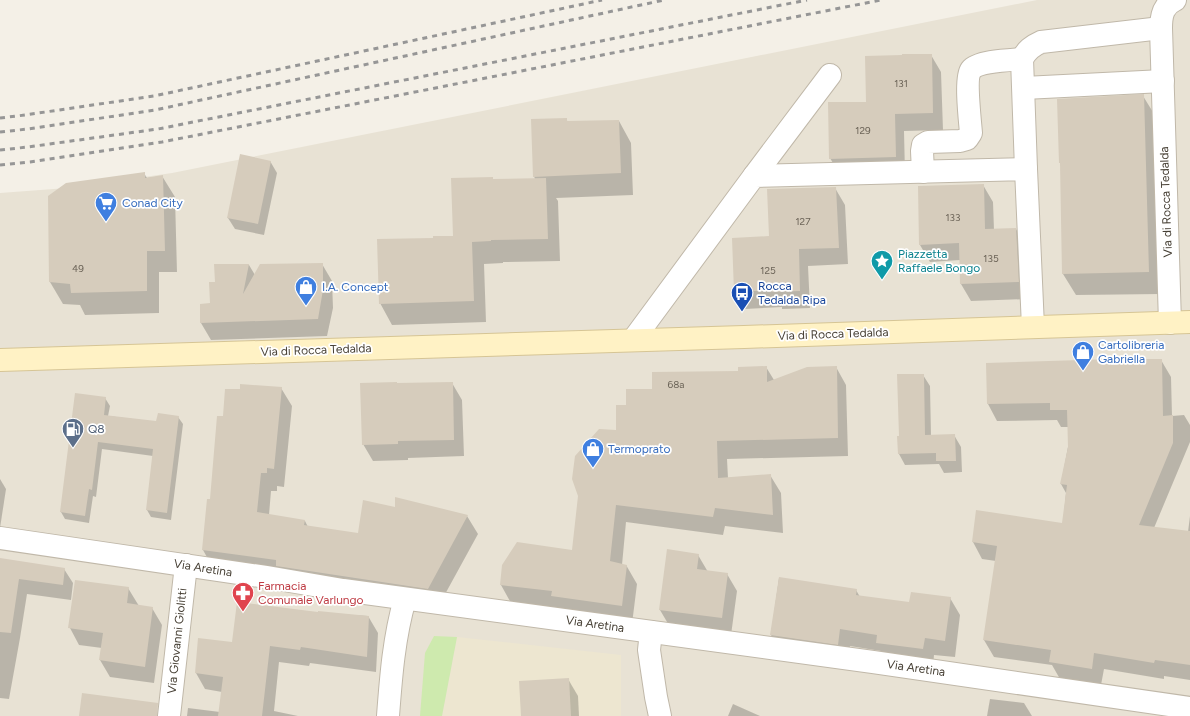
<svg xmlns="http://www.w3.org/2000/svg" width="1190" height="716" font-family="Figtree,sans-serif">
<rect width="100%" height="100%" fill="#f4f0e7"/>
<polygon fill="#e8e2d4" points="1037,0 1190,0 1190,716 0,716 0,193 67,188 172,173"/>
<polygon fill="#ede6d0" points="457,637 621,655 621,716 442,716"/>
<polygon fill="#ceeaae" points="434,636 457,637 442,716 420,716 425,653"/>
<g fill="#0003">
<polygon points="931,55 941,72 943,130 904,131 905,174 840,175 830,158 867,103"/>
<polygon points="1143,96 1156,117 1161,294 1076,295 1063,274 1061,165 1060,163 1058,100"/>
<polygon points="566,119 568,122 619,121 631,143 633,195 556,198 558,201 560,261 503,262 503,263 484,264 486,322 392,325 380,303 434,239 454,237 493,180 535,179 534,176"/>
<polygon points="270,161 277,173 264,235 235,229 228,218"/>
<polygon points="144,173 147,178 162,176 175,197 177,272 159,272 159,313 85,315 80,305 63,304 50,282"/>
<polygon points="983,185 993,202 994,230 1016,229 1025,246 1028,299 971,301 961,284 960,260 930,262 920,245"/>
<polygon points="835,188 845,205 848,264 808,266 810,308 782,309 782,307 745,309 735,292 770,237"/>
<polygon points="322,264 332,281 333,308 327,336 211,340 201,323 201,305 211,304 216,283 215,265 249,265 255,275"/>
<polygon points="1161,360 1171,377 1172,416 1184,415 1190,425 1190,442 1154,528 1188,532 1190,516 1190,680 1164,676 1164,679 1104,669 1101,685 1060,679 1052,665 994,657 984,640 996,561 982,559 973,542 977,512 1063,524 1066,493 1061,484 1068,447 1068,427 1061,427 1057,420 997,421 988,404 987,364"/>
<polygon points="766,367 774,380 836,367 846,385 848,456 727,459 728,478 770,475 781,493 783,533 725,526 723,535 626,522 622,565 626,565 637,584 632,624 511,603 501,585 503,566 573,551 627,406 653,390 739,371"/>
<polygon points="923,375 930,386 931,436 954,435 961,447 962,472 944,473 939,464 905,465 899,454 900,437"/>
<polygon points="452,383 462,400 464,456 408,458 408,460 373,461 363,444"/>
<polygon points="281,388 292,406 284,487 277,486 277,491 271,491 269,515 305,521 308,527 359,534 396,508 467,516 478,534 438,607 213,568 203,550 224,418"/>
<polygon points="105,398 110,406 108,416 157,422 178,417 183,424 171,520 151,517 147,510 153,456 102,449 96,497 93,496 89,523 65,519 61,512"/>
<polygon points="0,479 6,489 0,528"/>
<polygon points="698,555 708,572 727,574 737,591 731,635 670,627 660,610"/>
<polygon points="0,559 64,569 73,583 71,600 27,594 20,638 9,699 0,698"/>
<polygon points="779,578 856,590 860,597 910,603 950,598 960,615 955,657 934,655 933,666 887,660 881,651 850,646 847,661 781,652 771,635"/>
<polygon points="128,588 139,606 152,608 162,625 154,683 110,677 100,660 102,648 79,645 70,628"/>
<polygon points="318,613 368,616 378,633 376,672 310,663 309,666 279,662 274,711 298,716 187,716 188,708 220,712 222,692 205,689 196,673 199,639 233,643"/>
<polygon points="568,679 578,696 579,716 522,716"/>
<polygon points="990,699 1024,703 1032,716 987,716"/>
<polygon points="733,704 760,716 728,716"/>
</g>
<g fill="#d6ccbc">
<polygon points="902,54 932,54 933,113 895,114 896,157 829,159 828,102 866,102 865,56 902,55"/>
<polygon points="1144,94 1149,272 1062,274 1060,163 1059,163 1057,99"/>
<polygon points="567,118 567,121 619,120 621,173 533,177 531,119"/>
<polygon points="240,154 271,161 258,224 227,218"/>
<polygon points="145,172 145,178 163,175 165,251 147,251 147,291 71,293 70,284 49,282 48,196 66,183"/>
<polygon points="493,177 493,179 546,178 548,239 491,240 491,241 472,242 474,301 379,304 377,239 433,238 433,236 453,236 451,178"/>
<polygon points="984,184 985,229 1016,228 1019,282 960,284 959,243 919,245 918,186"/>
<polygon points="836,187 839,248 799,249 800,291 772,292 771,290 734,292 732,238 769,236 767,189"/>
<polygon points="323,263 323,290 318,319 200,323 200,304 210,303 209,282 215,282 214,264 249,264 243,294 260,264"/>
<polygon points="1114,359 1162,359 1163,416 1173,415 1173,443 1139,525 1190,531 1190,665 1155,660 1154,663 1094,653 1092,669 1049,662 1051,650 983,640 997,546 972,542 976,510 1062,523 1067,485 1060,484 1068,447 1067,410 1050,410 1050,403 987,404 986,363"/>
<polygon points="767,366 767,382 807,367 837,366 838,438 717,441 718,478 771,474 773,515 715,508 713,517 616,505 610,561 627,565 622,606 551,596 552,591 500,585 502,565 517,542 572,550 578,496 572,479 575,456 599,429 616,430 616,405 626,405 626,389 652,389 652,372 738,371 738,367"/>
<polygon points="897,374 924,374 925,435 955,434 956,461 936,461 936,453 898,454 897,436 899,436"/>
<polygon points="397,382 397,383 453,382 454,440 398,441 398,444 362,445 360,383"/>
<polygon points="240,384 282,387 274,469 267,468 267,473 261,473 257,512 305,520 304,525 358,533 363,500 395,507 395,497 468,515 428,589 276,566 276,560 202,550 207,499 210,499 217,416 223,416 225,389 240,389"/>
<polygon points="75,393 106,397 104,415 156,421 158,413 179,416 167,513 146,510 153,449 98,442 92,490 89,489 85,516 60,512"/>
<polygon points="667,549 699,554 697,569 728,573 722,618 659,610"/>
<polygon points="0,558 65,568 63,585 19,579 11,633 0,632"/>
<polygon points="779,577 857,589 856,595 909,602 911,592 951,597 945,641 925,638 923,649 876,643 877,635 840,629 838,645 770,635"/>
<polygon points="75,580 129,587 127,603 153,607 145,667 99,660 103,633 68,628"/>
<polygon points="237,602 318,612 318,611 369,616 367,657 301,647 300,650 270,646 262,716 218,716 223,677 195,673 198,638 232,642"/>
<polygon points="569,678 571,716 521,716 519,681"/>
<polygon points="82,693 158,703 157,716 79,716"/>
</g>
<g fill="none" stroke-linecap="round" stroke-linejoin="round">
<g stroke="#c0b8a9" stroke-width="24">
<g id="street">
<polyline points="1024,88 1163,81"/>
<path d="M 1026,169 L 1022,59 C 1027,50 1032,46 1041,42 L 1161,28"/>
<path d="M 923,172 L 922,151 L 923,145 L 928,142 L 960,141 L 967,139 L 971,133 C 970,121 965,78 971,70 C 978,61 1011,60 1022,59"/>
<polyline points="754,176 830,75"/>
<path d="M 1170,323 L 1161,28 C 1161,16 1163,5 1175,0"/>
<polyline points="633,340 754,176 1026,169 1033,327"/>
<polyline points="0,538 266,577 343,590 873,662 1190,708"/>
<polyline points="651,632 649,650 656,697 660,716"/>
<polyline points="169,716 186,565"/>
<path d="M 388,716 C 391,676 394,637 405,599"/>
</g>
</g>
<g stroke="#d6c595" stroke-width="24">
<polyline id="secondary" points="0,360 744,337 1190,322"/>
</g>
<use href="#street" stroke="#fff" stroke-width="22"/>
<use href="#secondary" stroke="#fff2c5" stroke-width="22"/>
<g stroke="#969696" stroke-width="3" stroke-dasharray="5 5" stroke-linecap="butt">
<polyline points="0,118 25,115 154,96 602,0"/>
<polyline points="0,132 28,129 155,110 664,0"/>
<polyline points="0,150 28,147 158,129 807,0"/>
<polyline points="0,165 30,162 162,142 881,0"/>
</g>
</g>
<defs>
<g id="supermarket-pin" transform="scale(1.15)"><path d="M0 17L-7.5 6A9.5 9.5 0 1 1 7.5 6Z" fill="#3f7fe0" stroke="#fff"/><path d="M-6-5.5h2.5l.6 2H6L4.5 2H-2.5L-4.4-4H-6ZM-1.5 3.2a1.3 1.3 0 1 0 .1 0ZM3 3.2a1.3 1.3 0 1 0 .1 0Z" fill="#fff"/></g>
<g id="sight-pin" transform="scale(1.15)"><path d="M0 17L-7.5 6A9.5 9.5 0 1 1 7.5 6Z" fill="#0f9aa8" stroke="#fff"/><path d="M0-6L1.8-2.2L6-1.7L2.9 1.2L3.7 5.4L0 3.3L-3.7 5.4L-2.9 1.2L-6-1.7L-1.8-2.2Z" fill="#fff"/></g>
<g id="shop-pin" transform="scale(1.15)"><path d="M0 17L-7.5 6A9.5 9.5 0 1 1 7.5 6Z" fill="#3f7fe0" stroke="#fff"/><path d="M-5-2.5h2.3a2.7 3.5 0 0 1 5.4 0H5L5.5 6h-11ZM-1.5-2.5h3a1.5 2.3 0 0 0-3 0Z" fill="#fff"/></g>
<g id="bus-pin" transform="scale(1.15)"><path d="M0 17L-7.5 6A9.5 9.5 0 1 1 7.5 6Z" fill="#1a4fb4" stroke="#fff"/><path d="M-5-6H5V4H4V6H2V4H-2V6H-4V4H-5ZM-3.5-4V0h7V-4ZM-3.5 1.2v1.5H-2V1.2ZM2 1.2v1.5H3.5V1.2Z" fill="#fff"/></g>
<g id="fuel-pin" transform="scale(1.15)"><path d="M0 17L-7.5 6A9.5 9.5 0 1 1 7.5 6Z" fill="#5c6f8a" stroke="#fff"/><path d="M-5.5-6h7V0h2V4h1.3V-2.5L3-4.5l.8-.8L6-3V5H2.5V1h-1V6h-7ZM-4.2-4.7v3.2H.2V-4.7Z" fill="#fff"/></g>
<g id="pharmacy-pin" transform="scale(1.15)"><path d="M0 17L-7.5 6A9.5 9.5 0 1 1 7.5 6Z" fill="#e0444e" stroke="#fff"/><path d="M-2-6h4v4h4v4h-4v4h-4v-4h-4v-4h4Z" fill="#fff"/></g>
</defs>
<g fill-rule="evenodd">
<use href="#supermarket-pin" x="106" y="203"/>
<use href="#sight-pin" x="882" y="261"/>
<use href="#shop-pin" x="306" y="287"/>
<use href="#bus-pin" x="742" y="293"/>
<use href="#shop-pin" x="1083" y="352"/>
<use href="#fuel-pin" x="73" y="429"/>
<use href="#shop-pin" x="593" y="449"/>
<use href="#pharmacy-pin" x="243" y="593"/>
</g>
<g text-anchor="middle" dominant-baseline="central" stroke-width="3.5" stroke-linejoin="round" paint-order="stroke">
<g font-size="10" fill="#6b6357">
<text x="901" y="83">131</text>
<text x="863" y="130">129</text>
<text x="953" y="217">133</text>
<text x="803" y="221">127</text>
<text x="991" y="258">135</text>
<text x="78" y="268">49</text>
<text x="768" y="270">125</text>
<text x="676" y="384">68a</text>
</g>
<g font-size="12" fill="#474035" stroke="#fff">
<text transform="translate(1166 202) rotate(-92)">Via di Rocca Tedalda</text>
<text transform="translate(833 334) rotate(-2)">Via di Rocca Tedalda</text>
<text transform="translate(316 350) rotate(-2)">Via di Rocca Tedalda</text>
<text transform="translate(203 568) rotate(9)">Via Aretina</text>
<text transform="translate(595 624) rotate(8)">Via Aretina</text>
<text transform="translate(177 641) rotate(-84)">Via Giovanni Giolitti</text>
<text transform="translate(916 668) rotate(8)">Via Aretina</text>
</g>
<g font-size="12" fill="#366cbe" stroke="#fff" text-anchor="start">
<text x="122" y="203">Conad City</text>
<text x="322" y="287">I.A. Concept</text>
<text x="1098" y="345">Cartolibreria<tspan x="1098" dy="14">Gabriella</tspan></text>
<text x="608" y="449">Termoprato</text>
</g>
<g font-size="12" fill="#0d838f" stroke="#fff" text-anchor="start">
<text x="898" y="254">Piazzetta<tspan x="898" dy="14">Raffaele Bongo</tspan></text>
</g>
<g font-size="12" fill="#164399" stroke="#fff" text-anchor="start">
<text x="758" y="286">Rocca<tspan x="758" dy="14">Tedalda Ripa</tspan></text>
</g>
<g font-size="12" fill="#4e5e75" stroke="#fff" text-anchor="start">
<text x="88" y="429">Q8</text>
</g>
<g font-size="12" fill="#be3a42" stroke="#fff" text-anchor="start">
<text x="258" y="586">Farmacia<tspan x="258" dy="14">Comunale Varlungo</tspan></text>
</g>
</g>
</svg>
